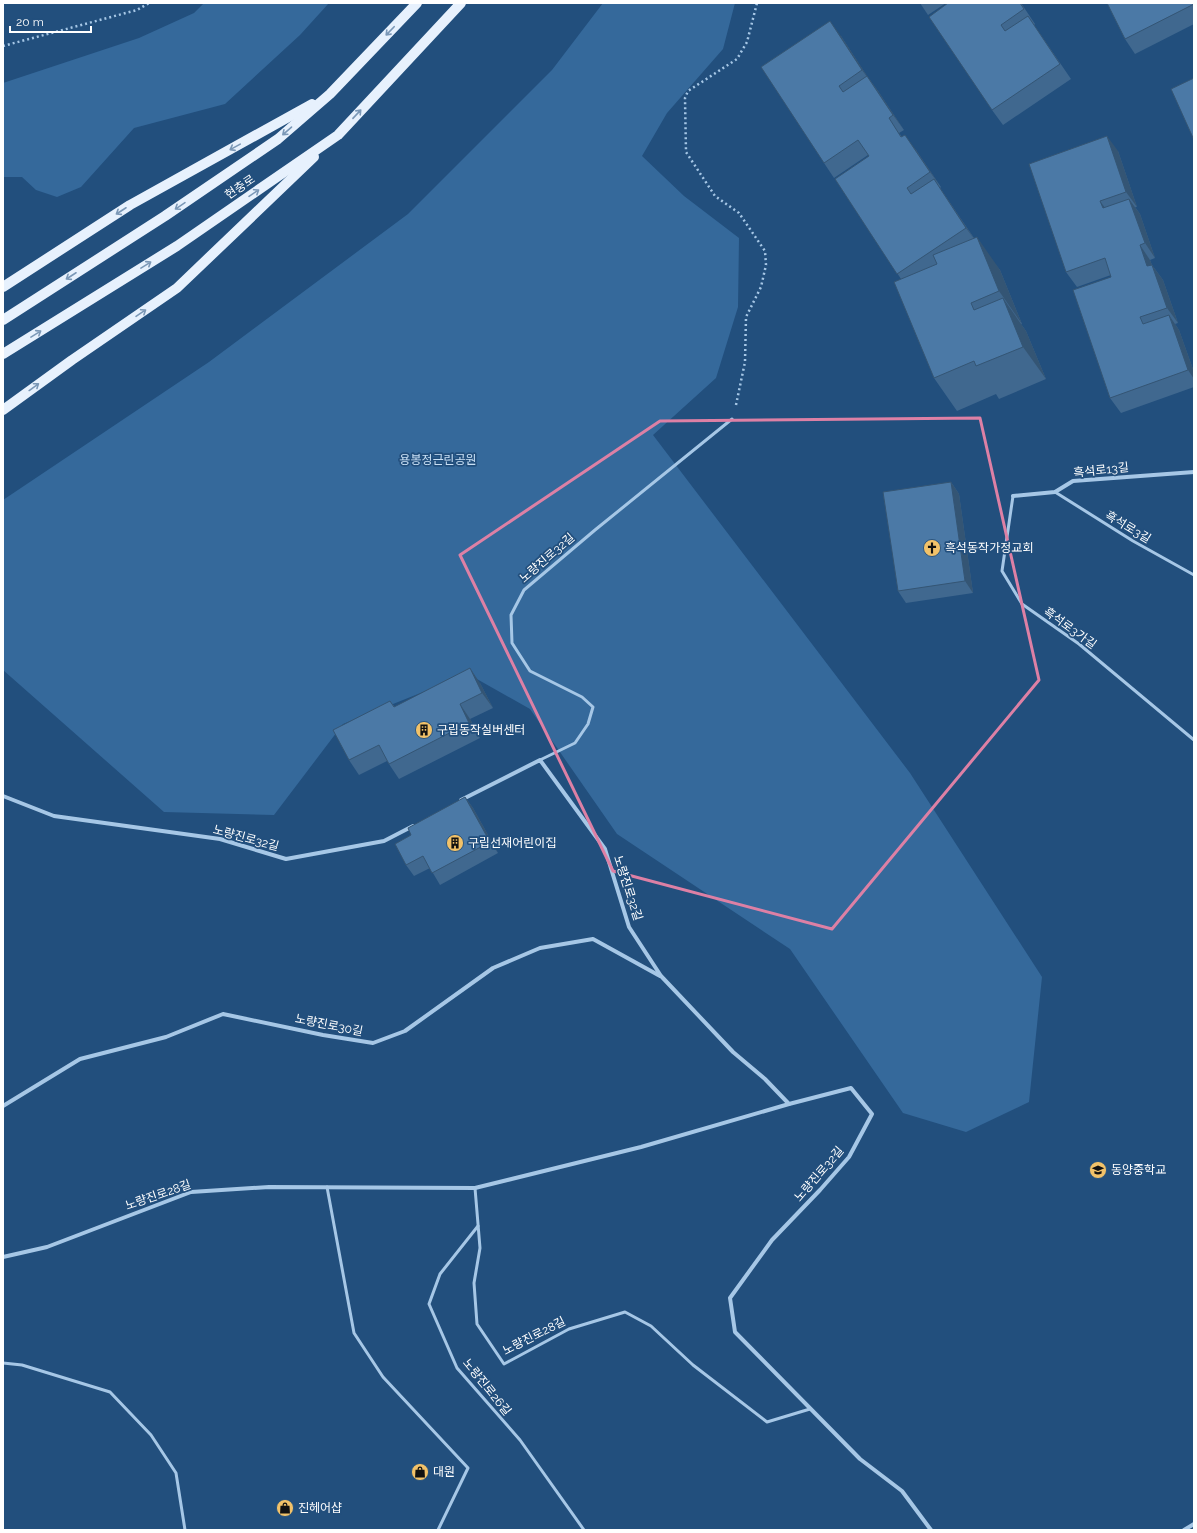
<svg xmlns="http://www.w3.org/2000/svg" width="1197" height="1533" font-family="Raleway,'Noto Sans KR',sans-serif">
<rect width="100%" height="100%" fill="#224f7d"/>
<g fill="#35699b">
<polygon points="204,3 329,3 300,35 225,104 134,128 81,187 57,197 36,190 22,177 3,177 3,83 139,38 194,13"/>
<polygon points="603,3 735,3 723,49 667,113 642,156 684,196 739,238 738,307 716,378 653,435 910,773 1042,977 1029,1102 966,1132 903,1113 790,949 617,834 530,709 468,674 343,724 274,815 164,812 3,670 3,500 209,362 408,214 552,70"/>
</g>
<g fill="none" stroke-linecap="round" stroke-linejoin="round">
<g stroke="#a6c7e6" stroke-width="2.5" stroke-dasharray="2 3" stroke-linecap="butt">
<polyline points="3,46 137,10 149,3"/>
<polyline points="736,405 745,362 746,317 761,287 766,265 765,251 739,213 715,196 686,152 685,98 688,91 737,59 747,42 757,3"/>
</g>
<g stroke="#a6c7e6" stroke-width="3">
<polyline points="1055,492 1133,541 1194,575"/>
<polyline points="1013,496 1002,571 1022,604 1079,644 1194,740"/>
<polyline points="540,760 575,743 588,724 593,707 582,697 530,671 512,643 511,615 524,590 595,530 732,419"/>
<polyline points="327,1187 354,1333 383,1377 468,1468 438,1530"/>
<polyline points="475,1188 480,1248 474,1283 477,1324 504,1364 569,1329 625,1312 651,1326 693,1365 767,1422 810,1409"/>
<polyline points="478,1226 440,1274 429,1304 457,1368 520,1440 584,1530"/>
<polyline points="3,1363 22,1365 110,1392 151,1435 176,1473 185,1530"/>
</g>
<g stroke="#a6c7e6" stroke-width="4">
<polyline points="1013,496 1055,492 1073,481 1194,472"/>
<polyline points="3,796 54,816 220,839 286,859 384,841 413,826"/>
<polyline points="461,800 540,760 605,849 629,927 661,976 733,1052 765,1079 789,1104 851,1088 872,1114 849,1157 820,1190 772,1240 730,1298 735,1332 860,1459 902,1491 931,1530"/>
<polyline points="3,1106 80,1059 166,1037 223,1014 323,1035 373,1043 405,1031 493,968 540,948 593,939 660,976"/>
<polyline points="3,1257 47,1247 191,1192 269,1187 475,1188 641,1147 789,1104"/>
<polyline points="1184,1530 1194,1524"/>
</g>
<g stroke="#e7f1fd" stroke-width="10">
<polyline points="3,287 130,205 312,104"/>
<polyline points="3,320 165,216 278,139 330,94 417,3"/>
<polyline points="3,354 177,246 338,135 461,3"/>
<polyline points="3,410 72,360 177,288 314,157"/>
</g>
</g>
<g fill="#40688f">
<polygon points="920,3 946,3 928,15"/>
<polygon points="948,3 1021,3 1035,24 1034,25 1071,79 1003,125 992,110"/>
<polygon points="1194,3 1194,24 1135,54 1125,39"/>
<polygon points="841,36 867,76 878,91 904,130 899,133 902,137 916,150 941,187 940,188 974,238 1000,270 1022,324 1021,324 1026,331 1046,379 999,399 996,394 957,411 934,378 901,279 835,179 869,156 868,155 834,178 824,163"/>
<polygon points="1118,151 1137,207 1135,207 1140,214 1155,258 1150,260 1152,265 1163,280 1178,323 1175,324 1179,330 1194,372 1194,387 1121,413 1110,398 1111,277 1111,275 1077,287 1066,272"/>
<polygon points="951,482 959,494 973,593 906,603 898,591"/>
<polygon points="480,683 493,708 470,719 480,738 399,779 387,761 359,775 349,760 390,701 395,707"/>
<polygon points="465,797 473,808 498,853 440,885 430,868 414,876 406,865 411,835"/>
</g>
<g fill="#345574">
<polygon points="830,21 841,36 873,85 862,70"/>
<polygon points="867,76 878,91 904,130 893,115"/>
<polygon points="905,135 916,150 941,187 930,172"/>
<polygon points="1107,136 1118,151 1137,207 1126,192"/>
<polygon points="934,179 944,194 977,243 966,228"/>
<polygon points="1129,199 1140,214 1155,258 1145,243"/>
<polygon points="1100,201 1111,216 1103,208"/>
<polygon points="977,237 1000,270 1022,324 999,291"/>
<polygon points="1140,245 1150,260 1158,281 1147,266"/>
<polygon points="1152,265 1163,280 1178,323 1167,308"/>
<polygon points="1003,298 1026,331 1046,379 1023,347"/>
<polygon points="1169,315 1179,330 1194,372 1194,379 1188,370"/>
<polygon points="951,482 959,494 973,593 965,581"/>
<polygon points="470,668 480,683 493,708 482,693"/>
<polygon points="460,704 470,719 480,738 469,723"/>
<polygon points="465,797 473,808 498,853 490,842"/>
</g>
<g fill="#4b79a6" stroke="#345574">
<polygon points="948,3 1020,3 1024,9 1001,25 1005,31 1028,16 1060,64 992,110 929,17"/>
<polygon points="1107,3 1194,3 1194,4 1125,39"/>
<polygon points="830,21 862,70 839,86 843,92 867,76 893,115 889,118 901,137 905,135 930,172 907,188 911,194 934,179 966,228 897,274 835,179 869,156 858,140 824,163 761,67"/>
<polygon points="1194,78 1194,140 1171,89"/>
<polygon points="1107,136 1126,192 1100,201 1103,208 1129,199 1145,243 1140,245 1147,266 1152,265 1167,308 1140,317 1143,324 1169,315 1188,370 1110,398 1073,290 1111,277 1105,258 1066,272 1029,164"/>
<polygon points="977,237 999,291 971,303 974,310 1003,298 1023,347 976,366 974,361 934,378 894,282 937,264 933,255"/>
<polygon points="951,482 965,581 898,591 883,492"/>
<polygon points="470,668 482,693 460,704 469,723 389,764 379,745 349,760 333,730 390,701 394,707"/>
<polygon points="465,797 490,842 432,873 423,856 406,865 395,844 411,835 408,828"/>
</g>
<defs><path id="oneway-shaft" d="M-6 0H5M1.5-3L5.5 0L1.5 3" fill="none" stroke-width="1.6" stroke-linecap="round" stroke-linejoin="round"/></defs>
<g stroke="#7b98b7">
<use href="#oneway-shaft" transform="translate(390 31) rotate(134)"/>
<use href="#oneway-shaft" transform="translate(357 114) rotate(-47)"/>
<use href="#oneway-shaft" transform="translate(287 131) rotate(139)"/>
<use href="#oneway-shaft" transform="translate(235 147) rotate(151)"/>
<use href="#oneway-shaft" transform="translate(254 193) rotate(-34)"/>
<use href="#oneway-shaft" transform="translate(180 206) rotate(146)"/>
<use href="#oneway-shaft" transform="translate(121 211) rotate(147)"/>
<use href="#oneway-shaft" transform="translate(146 265) rotate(-32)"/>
<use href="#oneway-shaft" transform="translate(71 276) rotate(147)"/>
<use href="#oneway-shaft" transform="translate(141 313) rotate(-34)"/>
<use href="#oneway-shaft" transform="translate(36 334) rotate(-32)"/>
<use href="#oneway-shaft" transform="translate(34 387) rotate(-36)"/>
</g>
<path fill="none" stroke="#dd80a5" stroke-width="3" stroke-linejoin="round" d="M 980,418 L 1039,680 L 832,929 L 613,871 L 460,555 L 660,421 Z"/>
<defs>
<g id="church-disc" transform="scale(0.9)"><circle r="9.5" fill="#f2c269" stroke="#224f7d"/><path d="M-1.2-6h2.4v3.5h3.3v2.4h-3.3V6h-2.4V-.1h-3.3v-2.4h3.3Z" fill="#111"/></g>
<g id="building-disc" transform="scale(0.9)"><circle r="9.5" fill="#f2c269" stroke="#224f7d"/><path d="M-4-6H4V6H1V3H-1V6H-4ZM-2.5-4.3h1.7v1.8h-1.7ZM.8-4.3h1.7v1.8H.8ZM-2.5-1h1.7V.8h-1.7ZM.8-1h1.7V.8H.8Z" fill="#111"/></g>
<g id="school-disc" transform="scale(0.9)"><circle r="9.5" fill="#f2c269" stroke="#224f7d"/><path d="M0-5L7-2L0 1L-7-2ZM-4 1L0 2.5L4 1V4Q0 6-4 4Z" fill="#111"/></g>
<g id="shop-disc" transform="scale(0.9)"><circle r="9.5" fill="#f2c269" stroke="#224f7d"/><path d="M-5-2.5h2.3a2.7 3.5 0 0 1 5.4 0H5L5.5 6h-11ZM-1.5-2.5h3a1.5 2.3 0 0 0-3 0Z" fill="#111"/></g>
</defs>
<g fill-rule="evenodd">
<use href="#church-disc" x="932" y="548"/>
<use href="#building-disc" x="424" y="730"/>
<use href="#building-disc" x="455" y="843"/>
<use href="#school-disc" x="1098" y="1170"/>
<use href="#shop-disc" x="420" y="1472"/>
<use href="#shop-disc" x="285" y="1508"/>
</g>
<g text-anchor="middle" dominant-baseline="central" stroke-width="3.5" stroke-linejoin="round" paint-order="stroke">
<g font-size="12" fill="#fff" stroke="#224f7d">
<text transform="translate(240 187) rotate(-34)">현충로</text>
<text transform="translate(1101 470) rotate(-6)">흑석로13길</text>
<text transform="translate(1128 527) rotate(31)">흑석로3길</text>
<text transform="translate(547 558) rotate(-41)">노량진로32길</text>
<text transform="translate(1070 628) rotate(36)">흑석로3가길</text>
<text transform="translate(246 838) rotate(15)">노량진로32길</text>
<text transform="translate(628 888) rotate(72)">노량진로32길</text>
<text transform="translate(329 1025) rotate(11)">노량진로30길</text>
<text transform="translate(819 1174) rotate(-49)">노량진로32길</text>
<text transform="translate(158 1195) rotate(-19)">노량진로28길</text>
<text transform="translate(534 1336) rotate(-27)">노량진로28길</text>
<text transform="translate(487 1387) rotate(51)">노량진로26길</text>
</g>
<g font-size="12" fill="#c9e0f5" stroke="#224f7d">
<text x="438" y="460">용봉정근린공원</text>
</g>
<g font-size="12" fill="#fff" stroke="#224f7d" text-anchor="start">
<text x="945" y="548">흑석동작가정교회</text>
<text x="437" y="730">구립동작실버센터</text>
<text x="468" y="843">구립선재어린이집</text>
<text x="1111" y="1170">동양중학교</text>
<text x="433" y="1472">대원</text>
<text x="298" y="1508">진헤어샵</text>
</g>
</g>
<rect width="1197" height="1533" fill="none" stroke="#ffffff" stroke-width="8"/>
<path d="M10 26v6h81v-6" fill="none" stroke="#ffffff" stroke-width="2"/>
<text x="16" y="26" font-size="12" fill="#ffffff" stroke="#224f7d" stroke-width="3" paint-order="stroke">20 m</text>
</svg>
